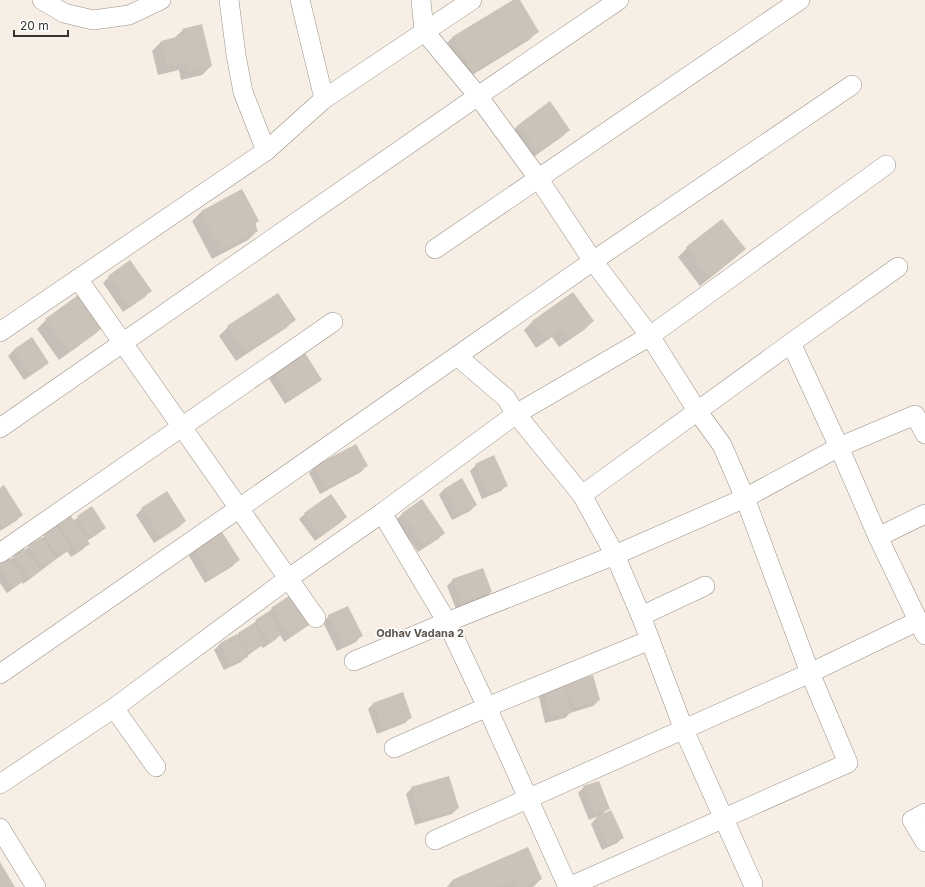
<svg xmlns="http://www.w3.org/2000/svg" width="925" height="887" font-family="Inter,sans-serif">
<rect width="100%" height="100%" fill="#f7efe5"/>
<g fill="#0003">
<polygon points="515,0 519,0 538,31 529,40 464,80 444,46 453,37"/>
<polygon points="183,30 211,66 202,75 181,80 179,70 158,75 152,51 161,42 173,39"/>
<polygon points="518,125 569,130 563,136 532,158 513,131"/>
<polygon points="242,191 258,221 254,225 257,231 248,240 212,259 192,221 201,212"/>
<polygon points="722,221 744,249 735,258 700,286 678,257 687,248"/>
<polygon points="109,277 150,291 145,297 123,312 103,283"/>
<polygon points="295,319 286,328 236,361 219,336 228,327"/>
<polygon points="46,320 104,325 95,334 59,360 37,329"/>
<polygon points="533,321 593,321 584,330 559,347 552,337 536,348 524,330"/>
<polygon points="14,350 48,363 42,368 24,380 8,356"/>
<polygon points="275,373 320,380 314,385 285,404 269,379"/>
<polygon points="476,465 506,486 501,491 482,499 470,471"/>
<polygon points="366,466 361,472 320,494 309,473 315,467"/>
<polygon points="0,489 22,515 16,521 0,531"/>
<polygon points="444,489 476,505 470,511 452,520 439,495"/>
<polygon points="166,492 185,521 179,527 154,543 136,515 142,509"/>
<polygon points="422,501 444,533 438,539 418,552 396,520 402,514"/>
<polygon points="92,507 105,528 99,533 87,541 88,544 82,550 71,557 67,551 23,584 22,582 7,593 0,583 0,565 10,560 24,549 25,550 29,546 41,539 53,530 51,528 57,522 73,521"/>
<polygon points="305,514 346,517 340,523 315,541 299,519"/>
<polygon points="195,550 238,560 233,566 205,583 189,556"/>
<polygon points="453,580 491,592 485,598 456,609 447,586"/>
<polygon points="272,609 313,620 307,626 284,642 280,635 275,640 263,648 261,646 247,656 241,662 224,670 214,650 220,644 236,636 250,626"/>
<polygon points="329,616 361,636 356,642 337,651 323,622"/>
<polygon points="566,684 599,700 593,706 570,713 565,718 545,723 539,697 545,691"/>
<polygon points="374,703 411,717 405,723 377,734 368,709"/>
<polygon points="584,787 608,808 601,816 623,837 617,843 602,850 591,824 598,816 589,820 578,793"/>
<polygon points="412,788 458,808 452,814 415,825 406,794"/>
<polygon points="528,849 541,879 533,887 447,887 452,881"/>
</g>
<g fill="#cbc2b9">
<polygon points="513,0 520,0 539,32 473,72 452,37"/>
<polygon points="202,24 212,66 190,71 188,62 167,67 161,41 184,35 182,29"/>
<polygon points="550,101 570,130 538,153 518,125"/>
<polygon points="242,189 259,221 255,223 258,231 221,250 201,211"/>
<polygon points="722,219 746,249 709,278 686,247"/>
<polygon points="130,260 152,291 130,307 108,276"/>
<polygon points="573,292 594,321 569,339 561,329 546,340 532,321"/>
<polygon points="81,293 105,326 69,352 45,319"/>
<polygon points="278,293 296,320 245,353 227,326"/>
<polygon points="32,337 49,363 30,375 13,350"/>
<polygon points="305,353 322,380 291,399 274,372"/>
<polygon points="356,444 368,466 326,489 314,466"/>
<polygon points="494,455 508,486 488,494 475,464"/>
<polygon points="462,478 477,505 458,515 444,489"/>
<polygon points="4,485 23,515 3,528 0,523 0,488"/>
<polygon points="167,491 186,521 161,538 141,508"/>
<polygon points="331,494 347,517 321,536 304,513"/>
<polygon points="422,499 445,533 425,547 402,513"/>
<polygon points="92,506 106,528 90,538 77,516"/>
<polygon points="69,513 90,544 77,552 56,521"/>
<polygon points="56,526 71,549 59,557 43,535"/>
<polygon points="222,532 240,560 212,578 194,549"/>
<polygon points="42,537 56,559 42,568 28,545"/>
<polygon points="24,548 41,570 30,579 13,556"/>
<polygon points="9,557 25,580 13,588 0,569 0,563"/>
<polygon points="483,568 492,592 462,604 452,579"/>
<polygon points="295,592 315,621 291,637 271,608"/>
<polygon points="348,606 363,636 343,646 328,615"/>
<polygon points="268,612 282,634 269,643 255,620"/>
<polygon points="254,623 266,643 249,653 238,633"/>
<polygon points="237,634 248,657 230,665 220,643"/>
<polygon points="593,675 600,700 574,708 566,683"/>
<polygon points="565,684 572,712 551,717 544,690"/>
<polygon points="403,692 412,718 383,729 373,703"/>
<polygon points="449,776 459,808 421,820 411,787"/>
<polygon points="599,781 610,809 595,815 583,786"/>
<polygon points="611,810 624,838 608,845 596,817"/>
<polygon points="528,847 542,879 524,887 517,887 514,880 498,887 455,887 452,880"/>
<polygon points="0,862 15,887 0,887"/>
</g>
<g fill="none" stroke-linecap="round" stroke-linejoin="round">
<g stroke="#989087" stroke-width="20">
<g id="street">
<polyline points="42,0 64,13 93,20 129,15 161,0"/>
<polyline points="229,0 236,55 243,92 266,151"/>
<polyline points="300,0 324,99"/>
<polyline points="421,0 424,31 478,96 538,178 593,261 650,336 698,412 722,445 745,498 810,673 848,763 569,887"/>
<polyline points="435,249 800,0"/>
<polyline points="78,279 316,618"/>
<polyline points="0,332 266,151 324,99 472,0"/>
<polyline points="791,343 839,447 878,537 925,635"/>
<polyline points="457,356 506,398 516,414 582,495 615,555 641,616 684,730 753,884"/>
<polyline points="0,428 478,96 619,0"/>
<polyline points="582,495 791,343 898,267"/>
<polyline points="382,513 447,622 487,707 568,887"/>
<polyline points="878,537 925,514"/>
<polyline points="0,553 333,322"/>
<polyline points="641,616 705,586"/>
<polyline points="354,661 447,622 615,555 745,498 839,447 915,415 925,434"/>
<polyline points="0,674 238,509 593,261 852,85"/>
<polyline points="114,708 156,767"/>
<polyline points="394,748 487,707 650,640"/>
<polyline points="0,784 114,708 289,578 382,513 516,414 650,336 886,165"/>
<polyline points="925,813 912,820 925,842"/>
<polyline points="0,828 36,887"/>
<polyline points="435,840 810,673 918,621"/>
</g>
</g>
<use href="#street" stroke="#fff" stroke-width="19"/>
</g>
<g text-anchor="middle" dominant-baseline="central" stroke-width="3" stroke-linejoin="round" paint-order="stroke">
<g font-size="11" font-weight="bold" fill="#5b534c" stroke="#fff">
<text x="420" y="633">Odhav Vadana 2</text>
</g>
</g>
<path d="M14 30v6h54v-6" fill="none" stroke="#373330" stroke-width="2"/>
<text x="20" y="30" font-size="12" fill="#373330" stroke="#ffffff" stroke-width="3" paint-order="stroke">20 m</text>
</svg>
